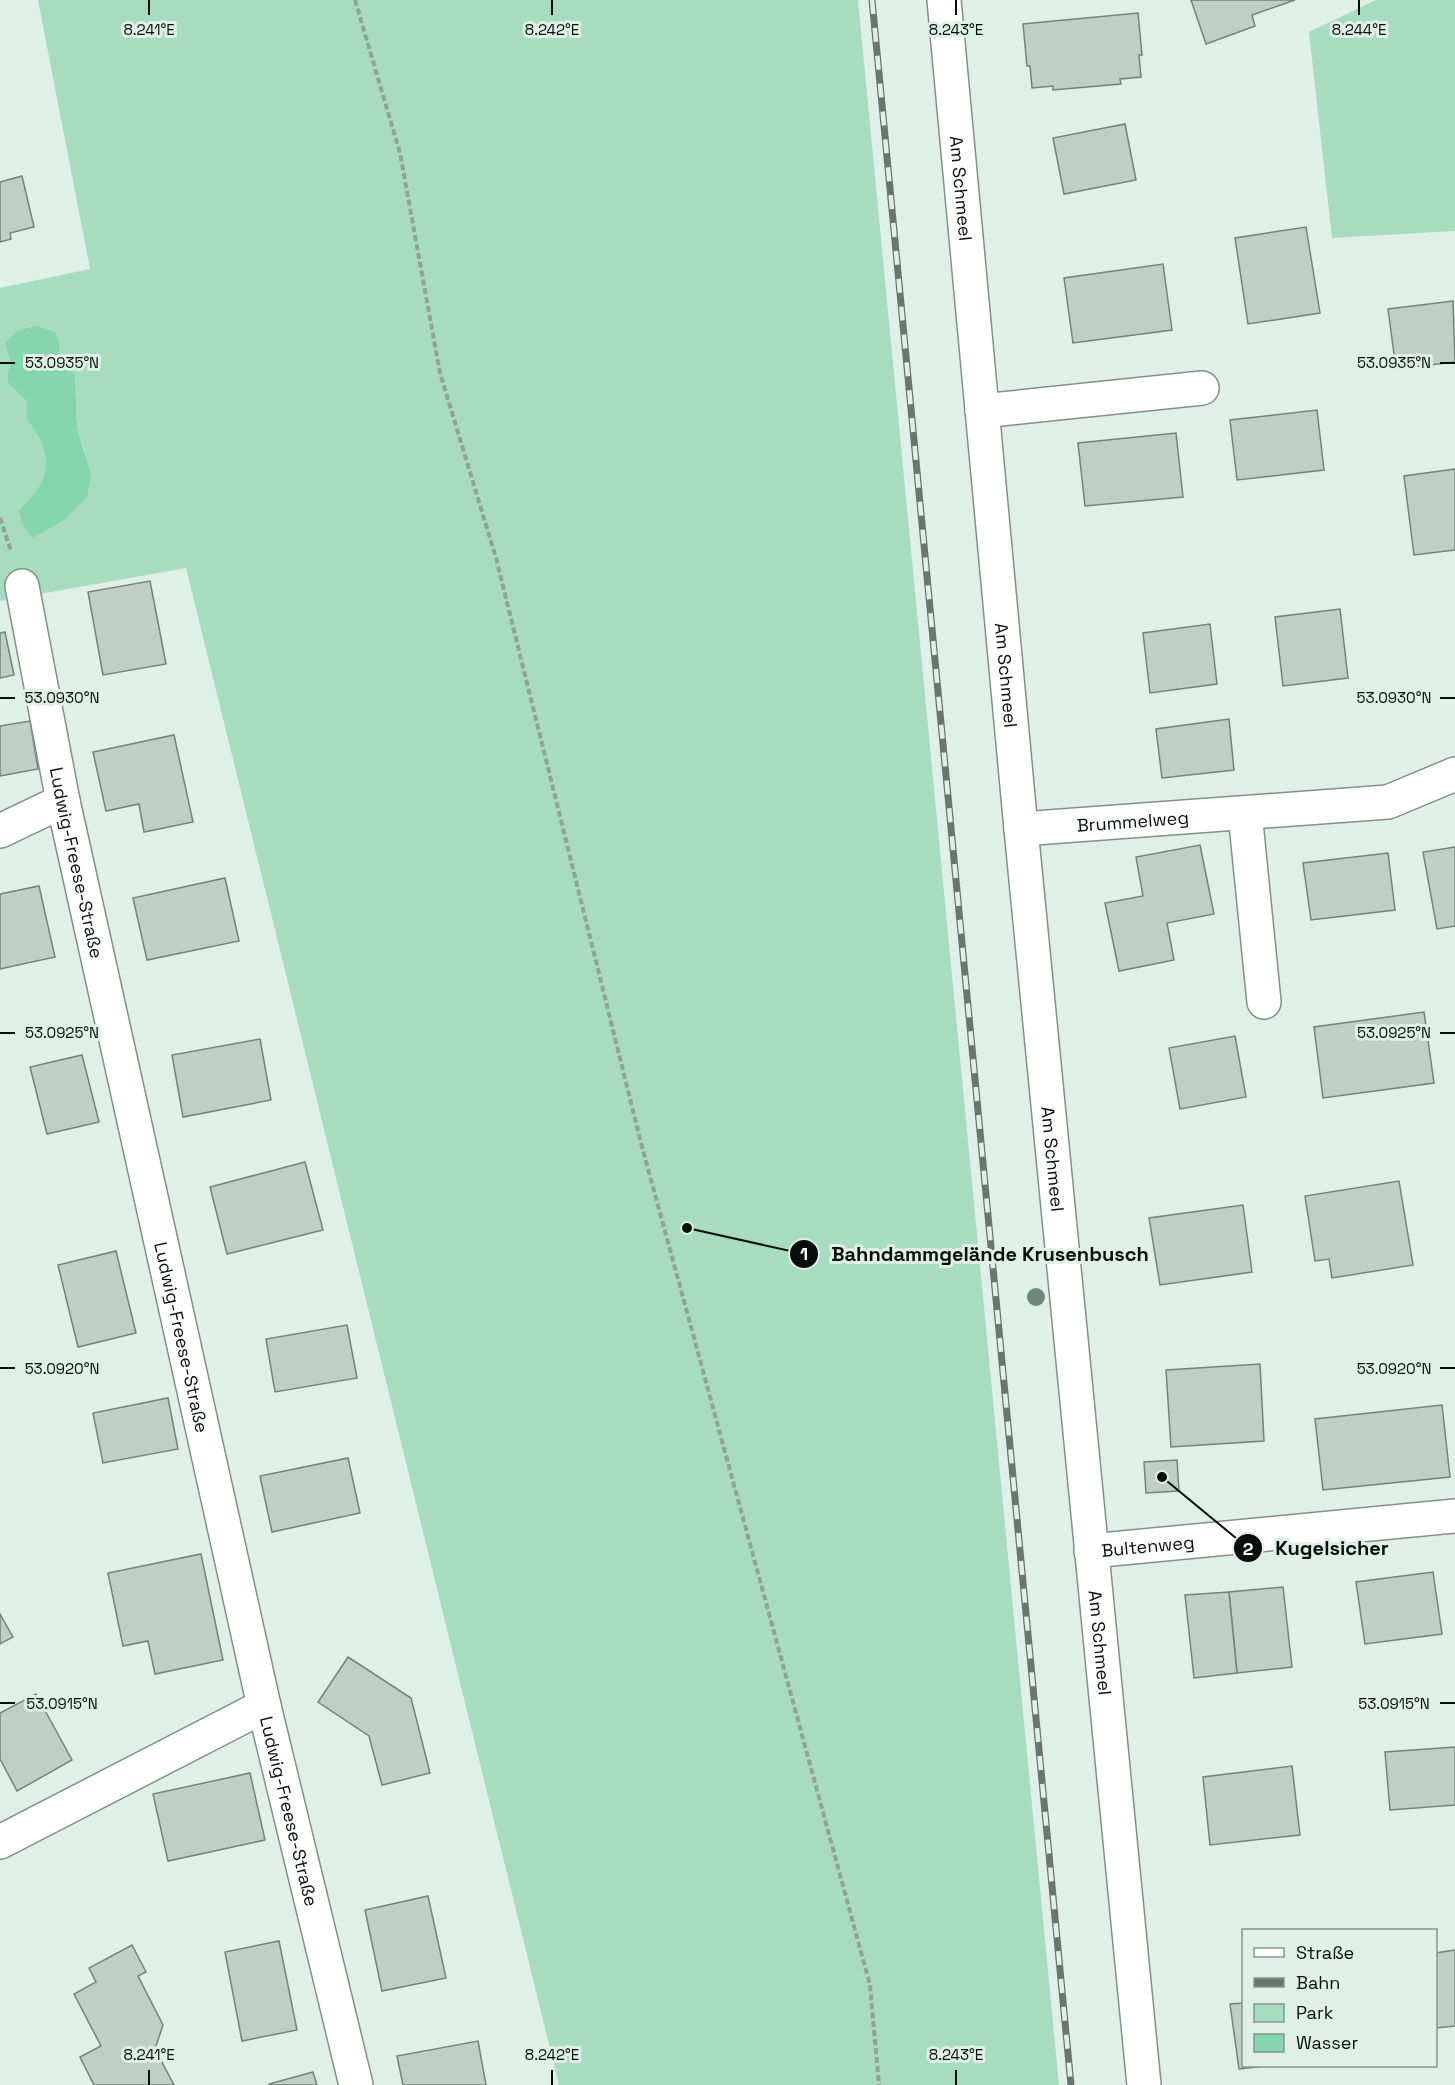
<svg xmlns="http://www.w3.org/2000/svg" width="1455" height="2085" font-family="'Space Grotesk',sans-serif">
<rect width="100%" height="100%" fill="#dff0e6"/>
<g fill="#a7dcbf" fill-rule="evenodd">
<path d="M 38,0 L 858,0 L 1059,2085 L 559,2085 L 186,568 L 0,601 L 0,288 L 90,269 ZM 59,341 L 59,356 L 75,375 L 77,427 L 85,452 L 19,510 C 53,480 54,453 26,418 L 27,402 L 8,383 L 8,372 L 11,362 Z"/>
<polygon points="1376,0 1455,0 1455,231 1332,238 1309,32"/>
</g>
<path fill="#85d6ac" d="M 36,326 L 55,332 L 59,341 L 59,356 L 75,375 L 77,427 L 91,476 L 87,497 L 64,520 L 32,538 L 22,524 L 19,510 C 53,479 54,454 26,418 L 27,402 L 8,383 L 8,372 L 11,362 L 5,343 L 17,331 Z"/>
<g fill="#becfc5" stroke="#74837a" stroke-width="1.5">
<polygon points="1191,0 1295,0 1252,15 1255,26 1206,44"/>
<polygon points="1138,13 1142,55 1139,55 1141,77 1120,79 1121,84 1053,90 1053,86 1032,88 1030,66 1027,66 1023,24"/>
<polygon points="1125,124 1136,180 1064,194 1053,138"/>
<polygon points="22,176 34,227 10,233 11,239 0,242 0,182"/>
<polygon points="1306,227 1320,313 1248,324 1235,238"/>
<polygon points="1163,264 1172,330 1073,343 1064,278"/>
<polygon points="1453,301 1455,362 1396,369 1388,309"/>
<polygon points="1317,410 1324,470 1237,480 1230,420"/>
<polygon points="1176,433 1183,497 1085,506 1078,443"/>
<polygon points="1455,469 1455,550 1414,555 1404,476"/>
<polygon points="150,581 166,664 103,675 88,592"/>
<polygon points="1340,609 1348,678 1283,686 1275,617"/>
<polygon points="1210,624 1217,684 1150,693 1143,633"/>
<polygon points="5,632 14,675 0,678 0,633"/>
<polygon points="1229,719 1234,770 1162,778 1156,729"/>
<polygon points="30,721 38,769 0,776 0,726"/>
<polygon points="174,735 193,822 144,832 139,804 106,811 93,752"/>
<polygon points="1200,845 1214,914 1167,923 1174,960 1119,971 1105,903 1143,896 1136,857"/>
<polygon points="1455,847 1455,926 1437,929 1423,852"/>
<polygon points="1388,853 1395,910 1311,920 1303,863"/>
<polygon points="225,878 239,941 147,960 133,898"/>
<polygon points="39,886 55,957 0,969 0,894"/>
<polygon points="1424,1012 1434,1083 1323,1098 1314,1027"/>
<polygon points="1235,1036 1246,1097 1180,1109 1169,1048"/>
<polygon points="260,1039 271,1100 183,1117 172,1055"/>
<polygon points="82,1055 99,1122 47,1134 30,1067"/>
<polygon points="305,1162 323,1230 227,1254 210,1187"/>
<polygon points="1399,1181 1413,1265 1332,1278 1329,1259 1315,1261 1305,1196"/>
<polygon points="1243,1205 1252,1272 1160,1285 1149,1218"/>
<polygon points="116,1251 136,1333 78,1347 58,1265"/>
<polygon points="347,1325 357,1378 275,1392 266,1339"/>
<polygon points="1260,1364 1264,1441 1171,1447 1166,1370"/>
<polygon points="168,1398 178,1449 103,1463 93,1413"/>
<polygon points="1442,1405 1450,1477 1323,1490 1315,1419"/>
<polygon points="348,1458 360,1513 272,1532 260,1476"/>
<polygon points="1177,1460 1179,1491 1146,1493 1144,1462"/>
<polygon points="201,1554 223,1660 155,1674 148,1641 123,1646 108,1573"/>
<polygon points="1433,1572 1442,1634 1365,1644 1356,1582"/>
<polygon points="1283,1587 1292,1667 1237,1673 1229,1592"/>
<polygon points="1229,1592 1237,1673 1194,1678 1185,1595"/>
<polygon points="0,1614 13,1637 0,1644"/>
<polygon points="348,1657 411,1698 430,1773 382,1785 369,1736 318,1702"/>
<polygon points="36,1694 72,1760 17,1791 0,1759 0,1713"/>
<polygon points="1455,1747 1455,1805 1390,1810 1385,1752"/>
<polygon points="1292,1766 1300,1835 1210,1845 1203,1777"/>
<polygon points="250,1773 265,1840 168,1861 153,1794"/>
<polygon points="428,1896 446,1978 382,1991 365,1910"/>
<polygon points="279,1941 297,2030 242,2041 225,1952"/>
<polygon points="132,1945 146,1972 138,1976 163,2025 155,2049 174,2085 94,2085 80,2057 101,2046 74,1994 96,1982 89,1968"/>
<polygon points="1455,1950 1455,2026 1436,2028 1436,1953"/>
<polygon points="1244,2003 1244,2066 1268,2066 1239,2069 1230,2004"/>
<polygon points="478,2041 486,2085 403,2085 397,2056"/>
<polygon points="313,2072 317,2085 269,2085 269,2084"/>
</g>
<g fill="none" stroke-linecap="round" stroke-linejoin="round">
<g stroke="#819187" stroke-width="36">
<g id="minor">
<path id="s1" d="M 944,0 L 1021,829 L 1144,2085"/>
<polyline points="982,411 1202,388"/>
<path id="s2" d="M 22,586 L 63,801 L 264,1706 L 356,2085"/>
<polyline points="1245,813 1264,1002"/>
<path id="s3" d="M 1021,829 L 1388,802 L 1455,774"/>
<polyline points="0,831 63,801"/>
<path id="s4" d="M 1091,1551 L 1455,1516"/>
<polyline points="0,1842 264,1706"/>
</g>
</g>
<g stroke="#94a199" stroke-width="4" stroke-dasharray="6 3" stroke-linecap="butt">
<polyline points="355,0 400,153 440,373 496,558 641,1143 870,1985 879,2085"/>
<polyline points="0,518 11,551"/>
</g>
<use href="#minor" stroke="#fff" stroke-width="33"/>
<g stroke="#6a756f" stroke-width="7">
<polyline id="rail" points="872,0 1071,2085"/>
</g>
<use href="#rail" stroke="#dff0e6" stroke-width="4.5" stroke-dasharray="14" stroke-linecap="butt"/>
</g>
<circle fill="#6d897b" cx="1036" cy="1297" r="9"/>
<path fill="none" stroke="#080e0b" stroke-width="2" d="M 149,0 L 149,15M 552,0 L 552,15M 956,0 L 956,15M 1359,0 L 1359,15M 0,363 L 15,363M 1440,363 L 1455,363M 0,698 L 15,698M 1440,698 L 1455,698M 0,1033 L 15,1033M 1440,1033 L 1455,1033M 0,1368 L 15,1368M 1440,1368 L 1455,1368M 0,1703 L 15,1703M 1440,1703 L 1455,1703M 149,2070 L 149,2085M 552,2070 L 552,2085M 956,2070 L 956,2085"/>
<g text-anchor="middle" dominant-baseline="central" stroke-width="6" stroke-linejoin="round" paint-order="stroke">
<g font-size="18" fill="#080e0b" stroke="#dff0e6">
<text stroke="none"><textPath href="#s1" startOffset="189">Am Schmeel</textPath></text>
<text stroke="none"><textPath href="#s1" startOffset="678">Am Schmeel</textPath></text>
<text stroke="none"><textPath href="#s3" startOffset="112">Brummelweg</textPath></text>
<text stroke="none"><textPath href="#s2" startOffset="282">Ludwig-Freese-Straße</textPath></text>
<text stroke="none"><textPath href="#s1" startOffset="1164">Am Schmeel</textPath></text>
<text stroke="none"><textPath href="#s2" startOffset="768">Ludwig-Freese-Straße</textPath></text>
<text stroke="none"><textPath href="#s4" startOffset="57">Bultenweg</textPath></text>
<text stroke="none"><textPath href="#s1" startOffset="1650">Am Schmeel</textPath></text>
<text stroke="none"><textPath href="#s2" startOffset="1254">Ludwig-Freese-Straße</textPath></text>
</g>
</g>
<g font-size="15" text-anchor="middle" fill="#080e0b" stroke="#dff0e6" stroke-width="6" stroke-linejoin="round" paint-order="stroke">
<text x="149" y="35">8.241°E</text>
<text x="552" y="35">8.242°E</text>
<text x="956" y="35">8.243°E</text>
<text x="1359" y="35">8.244°E</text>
<text x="62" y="368">53.0935°N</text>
<text x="1394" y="368">53.0935°N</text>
<text x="62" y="703">53.0930°N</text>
<text x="1394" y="703">53.0930°N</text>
<text x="62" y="1038">53.0925°N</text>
<text x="1394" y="1038">53.0925°N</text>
<text x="62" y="1374">53.0920°N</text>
<text x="1394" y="1374">53.0920°N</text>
<text x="62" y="1709">53.0915°N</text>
<text x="1394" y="1709">53.0915°N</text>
<text x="149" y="2060">8.241°E</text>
<text x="552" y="2060">8.242°E</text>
<text x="956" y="2060">8.243°E</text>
</g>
<path fill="none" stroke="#080e0b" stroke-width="2" d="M687 1228L804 1254M1162 1477L1248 1548"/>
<g fill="#080e0b" stroke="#dff0e6" stroke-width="2">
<circle cx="687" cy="1228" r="6"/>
<circle cx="1162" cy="1477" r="6"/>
<circle cx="804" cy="1254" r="15"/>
<circle cx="1248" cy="1548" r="15"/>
</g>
<g font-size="18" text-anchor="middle" font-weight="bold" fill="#fff">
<text x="804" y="1260">1</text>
<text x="1248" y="1555">2</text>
</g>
<g font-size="20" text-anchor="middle" font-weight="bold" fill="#080e0b" stroke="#dff0e6" stroke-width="6" stroke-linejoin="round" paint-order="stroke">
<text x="990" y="1261">Bahndammgelände Krusenbusch</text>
<text x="1332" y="1555">Kugelsicher</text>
</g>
<rect x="1242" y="1929" width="195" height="138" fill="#dff0e6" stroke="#89968e" stroke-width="1.5"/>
<rect x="1254" y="1948" width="30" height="9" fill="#ffffff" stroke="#89968e" stroke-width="1.5"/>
<text x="1296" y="1959" font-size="18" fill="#080e0b">Straße</text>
<rect x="1254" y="1978" width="30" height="9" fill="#6a756f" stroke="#89968e" stroke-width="1.5"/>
<text x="1296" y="1989" font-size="18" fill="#080e0b">Bahn</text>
<rect x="1254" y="2004" width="30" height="18" fill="#a7dcbf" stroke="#89968e" stroke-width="1.5"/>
<text x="1296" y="2019" font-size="18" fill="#080e0b">Park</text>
<rect x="1254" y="2034" width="30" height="18" fill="#85d6ac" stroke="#89968e" stroke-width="1.5"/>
<text x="1296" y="2049" font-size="18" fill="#080e0b">Wasser</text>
</svg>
